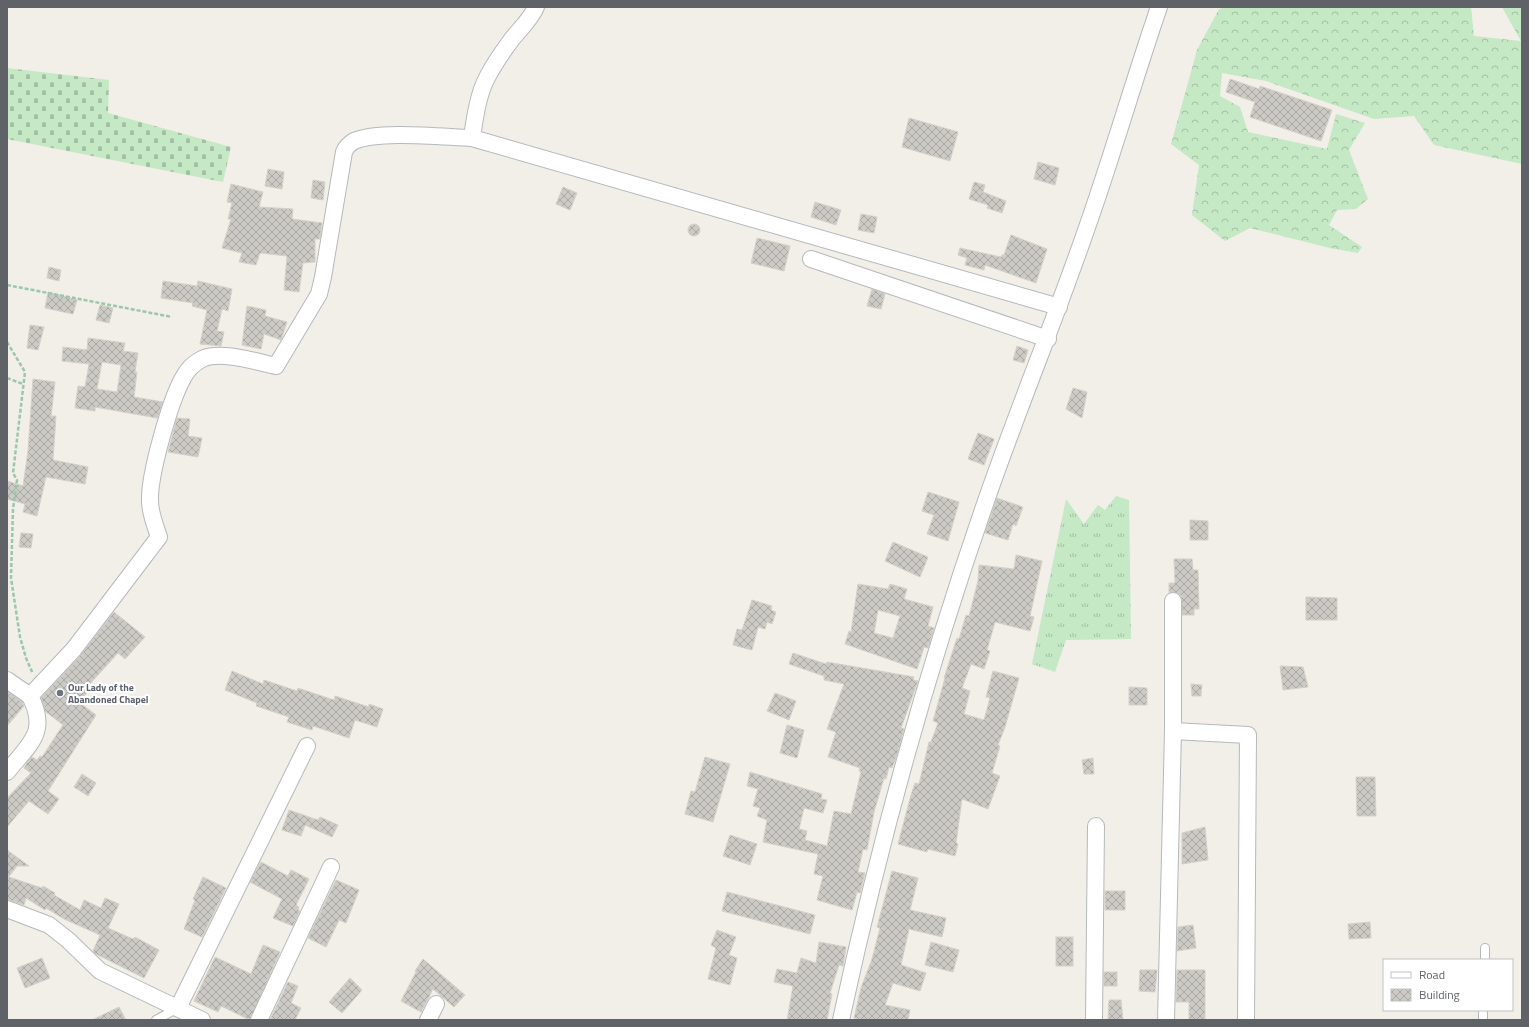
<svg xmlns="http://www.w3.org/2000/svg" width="1529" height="1027" font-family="'Titillium Web',sans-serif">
<defs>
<pattern id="grass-tufts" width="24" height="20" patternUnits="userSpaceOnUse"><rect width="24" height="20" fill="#c5e8c5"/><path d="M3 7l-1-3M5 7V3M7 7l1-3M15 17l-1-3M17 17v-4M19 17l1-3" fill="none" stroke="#a3c0a4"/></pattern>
<pattern id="forest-crowns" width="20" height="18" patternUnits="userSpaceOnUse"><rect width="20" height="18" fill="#c5e8c5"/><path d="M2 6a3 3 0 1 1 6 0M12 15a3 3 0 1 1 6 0" fill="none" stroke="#a3c0a4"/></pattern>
<pattern id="cemetery-stones" width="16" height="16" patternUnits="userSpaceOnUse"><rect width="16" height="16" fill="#c5e8c5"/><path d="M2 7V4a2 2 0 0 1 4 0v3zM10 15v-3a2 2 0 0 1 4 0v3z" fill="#a3c0a4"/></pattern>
<pattern id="building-cross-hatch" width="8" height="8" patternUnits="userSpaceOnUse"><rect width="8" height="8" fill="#cccac5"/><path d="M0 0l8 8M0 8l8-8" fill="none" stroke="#a9a8a4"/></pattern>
</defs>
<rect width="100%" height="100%" fill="#f1efe8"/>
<polygon fill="url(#grass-tufts)" points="1116,496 1129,500 1131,639 1066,640 1055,672 1032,664 1066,499 1084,524 1098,505 1105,510"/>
<polygon fill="url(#forest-crowns)" points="1226,7 1471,7 1474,36 1521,41 1502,7 1522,7 1522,164 1434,145 1414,116 1374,119 1266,81 1222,73 1220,96 1240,107 1248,132 1327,149 1336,114 1365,123 1349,150 1368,199 1356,209 1337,210 1329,225 1362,247 1358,253 1330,248 1250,228 1225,241 1192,215 1199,165 1171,144 1197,50 1219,9"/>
<polygon fill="url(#cemetery-stones)" points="7,68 109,80 108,113 231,147 223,182 7,139"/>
<g fill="url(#building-cross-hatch)" stroke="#d6d1c6" fill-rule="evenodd">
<polygon points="1230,79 1259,89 1260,86 1332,110 1321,141 1250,117 1255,102 1226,92"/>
<polygon points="909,118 958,132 950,161 902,147"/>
<polygon points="1038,162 1059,168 1055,185 1034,179"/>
<polygon points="268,169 284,172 282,189 265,186"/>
<polygon points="313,180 325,182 323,200 311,198"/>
<polygon points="974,182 985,185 983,192 1006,201 1002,213 987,208 988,205 969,199"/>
<polygon points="231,184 263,192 259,207 293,209 292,219 322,223 320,239 315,239 315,262 303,263 299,292 284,290 287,256 260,253 256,265 239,262 242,253 222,248 231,219 228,219 232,203 227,202"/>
<polygon points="563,187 577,193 570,210 556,204"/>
<polygon points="815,202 841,210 836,225 811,217"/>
<polygon points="861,214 877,217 874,233 858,230"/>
<circle cx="694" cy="230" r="6"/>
<polygon points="1011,235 1047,249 1036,283 985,265 984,270 965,265 967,258 958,255 960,248 1001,257 1002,255 1004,255"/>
<polygon points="757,238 790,246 784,271 751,263"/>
<polygon points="49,267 61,270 59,281 47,278"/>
<polygon points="163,281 197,286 198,281 232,289 228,311 222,309 217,331 224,332 221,346 200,344 207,310 192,306 193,303 161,298"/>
<polygon points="872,289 885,294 881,309 867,306"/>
<polygon points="48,292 77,300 73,314 45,308"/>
<polygon points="100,305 113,308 109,323 96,320"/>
<polygon points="247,306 266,310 265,316 287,322 281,340 264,334 261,349 242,345"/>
<polygon points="30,325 44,327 38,350 27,348"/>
<path d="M 88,338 L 125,343 L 123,351 L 138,353 L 135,372 L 137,372 L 134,397 L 163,402 L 157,418 L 95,407 L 95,411 L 75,408 L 78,386 L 85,387 L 89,364 L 62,361 L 63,347 L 87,350 ZM 102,362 L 121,365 L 117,392 L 97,389 Z"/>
<polygon points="1017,346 1028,350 1024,363 1013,360"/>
<polygon points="33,379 55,382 51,416 56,416 53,460 88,467 85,484 46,477 37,516 23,512 25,504 7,499 7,481 23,486 28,451"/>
<polygon points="1073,388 1087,392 1082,418 1066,409"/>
<polygon points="177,418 190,419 188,436 202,438 198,457 168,452"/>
<polygon points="978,433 994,439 984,465 968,459"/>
<polygon points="928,492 959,502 948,541 927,534 934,515 922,511"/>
<polygon points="997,498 1023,507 1016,526 1013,524 1008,540 985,533"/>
<polygon points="1190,520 1208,521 1208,540 1190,540"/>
<polygon points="21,533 33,534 31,548 19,547"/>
<polygon points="893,542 928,557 920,577 885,561"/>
<polygon points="1016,555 1042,561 1030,616 1034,617 1030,631 995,622 987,650 990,651 984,669 971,664 962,688 970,691 964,714 984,720 990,698 986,697 993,671 1019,678 1005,727 998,745 1000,746 992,773 1000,776 988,809 962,799 956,843 958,844 955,856 928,849 927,852 898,844 911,795 915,783 919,784 929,742 931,742 938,723 933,721 945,678 944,678 957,638 959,639 966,615 969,616 978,581 979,565 1014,569"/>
<polygon points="1174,559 1192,559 1193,570 1198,570 1199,609 1194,609 1194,615 1182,615 1181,596 1177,593 1169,593 1169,583 1175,583"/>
<path d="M 858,584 L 888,589 L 890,584 L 907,589 L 904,599 L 933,607 L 928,626 L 934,628 L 928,648 L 924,647 L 917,669 L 845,644 L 849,631 L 851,632 ZM 878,610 L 900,616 L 893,638 L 874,633 Z"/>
<polygon points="1306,597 1337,598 1337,620 1306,620"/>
<polygon points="752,600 772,606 771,610 776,612 772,624 767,622 765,629 758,627 752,650 733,645 737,629 742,630"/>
<polygon points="114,612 145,637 125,659 118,653 87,687 90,689 79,702 96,715 48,791 59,799 48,814 29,801 7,827 7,798 31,773 24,768 27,763 32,757 37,760 40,756 42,757 63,725 45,711 41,698 81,655"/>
<polygon points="793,653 826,664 827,662 914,677 913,680 918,681 901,728 904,729 897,755 892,768 889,767 886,779 884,778 874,812 867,850 863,849 858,872 865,873 860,893 857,892 852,910 817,900 823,876 814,874 818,854 763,842 767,820 757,816 760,808 753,806 758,789 747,786 750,772 822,794 821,799 827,800 823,813 804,808 799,829 807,831 805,840 827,846 834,811 851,814 861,772 859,771 860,768 828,757 836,732 827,729 844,684 824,680 824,676 789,664"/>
<polygon points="1280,666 1303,667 1308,687 1283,690"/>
<polygon points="232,671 263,684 264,680 297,691 298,688 334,700 335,696 369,707 369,704 383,709 377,727 355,720 349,738 313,726 312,730 287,722 289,717 256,706 257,703 225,690"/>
<polygon points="1191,684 1202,685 1201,696 1192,696"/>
<polygon points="1129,687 1147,688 1147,705 1129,705"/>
<polygon points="8,692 22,702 24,706 7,726"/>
<polygon points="775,693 796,701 789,720 767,711"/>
<polygon points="787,725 804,730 797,758 780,753"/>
<polygon points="705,757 730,764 713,822 685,814 691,791 695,792"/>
<polygon points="1093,758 1094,774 1084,774 1082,760"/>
<polygon points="82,774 96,783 88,796 74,787"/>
<polygon points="1356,777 1375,777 1376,816 1357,816"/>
<polygon points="289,810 318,820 320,817 338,825 332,837 305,825 301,836 282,830"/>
<polygon points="1205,827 1208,860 1182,864 1182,833"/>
<polygon points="730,835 757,844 750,865 723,856"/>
<polygon points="7,850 29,866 17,866 7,879"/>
<polygon points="261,862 288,876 291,870 309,879 296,905 299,907 298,910 300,911 293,926 273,918 282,899 250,882"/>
<polygon points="892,871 918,878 910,910 946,918 942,937 909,929 901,965 926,973 920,991 893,983 885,1005 910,1010 908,1020 862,1020 854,1018 861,988 872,959 880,928 877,927"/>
<polygon points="9,877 42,888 43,886 55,893 54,895 80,910 84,900 101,908 105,898 119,904 108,928 133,939 135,937 159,950 144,978 96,954 93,951 100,935 64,919 46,908 45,910 26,898 24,905 7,899 7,883"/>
<polygon points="203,877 226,888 202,937 184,929 195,900 193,899"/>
<polygon points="336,880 359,890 346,923 339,920 326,947 308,938"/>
<rect x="1105" y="891" width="20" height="19"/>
<polygon points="727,892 815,915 810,934 722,911"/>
<polygon points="1370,922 1371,938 1349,939 1348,924"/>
<polygon points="1193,925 1196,948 1177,951 1178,927"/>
<polygon points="717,930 736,937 729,955 737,958 730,985 708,979 716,948 711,945"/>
<rect x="1056" y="937" width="17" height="29"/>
<polygon points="819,942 846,947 843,966 839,965 830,993 832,994 827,1020 787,1020 793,986 774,982 777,969 797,973 801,958 816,963"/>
<polygon points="931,942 959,950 953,972 925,965"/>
<polygon points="263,945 280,952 250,1020 221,1006 218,1012 194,1001 215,957 251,974"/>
<polygon points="42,958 50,978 25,988 17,968"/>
<polygon points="423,959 465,995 454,1007 433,989 421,1012 401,1001 416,972 415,971"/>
<polygon points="1140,970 1157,970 1155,992 1139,991"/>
<polygon points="1177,970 1205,970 1205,1020 1189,1020 1189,1002 1176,1002"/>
<rect x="1104" y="972" width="13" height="14"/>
<polygon points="350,978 362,990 342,1013 329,1002"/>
<polygon points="288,982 298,986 291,1003 301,1008 295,1020 270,1020"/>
<polygon points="1109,1000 1121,1000 1123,1020 1108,1020"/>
<polygon points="119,1007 126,1020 92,1020"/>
</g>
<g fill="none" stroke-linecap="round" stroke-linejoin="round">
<g stroke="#b5b8bc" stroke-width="10">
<g id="service">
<polyline points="1485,960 1485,948"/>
<polyline points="156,1020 178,1008"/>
<polyline points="1483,1020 1483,1010"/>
</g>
</g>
<g stroke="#b5b8bc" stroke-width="18">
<g id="minor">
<path d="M 472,138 C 478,91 483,78 512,39 C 520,29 531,19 536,7"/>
<polyline points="811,259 1048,339"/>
<path d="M 7,680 L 30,696 L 74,649 L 159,537 C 155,525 150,513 150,501 C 149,475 170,401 183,378 C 187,370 194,363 202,359 C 220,350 257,362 276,366 L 319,294 L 323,277 L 344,152 C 346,147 349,144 354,141 C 379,130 443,137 472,138 L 1059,307"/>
<polyline points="1173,731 1248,735 1246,1020"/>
<path d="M 7,772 C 29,744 49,733 30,696"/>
<polyline points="7,909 49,925 68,940 100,971 202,1020"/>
<polyline points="178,1008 307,746"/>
<polyline points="259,1020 331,867"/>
<polyline points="428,1020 436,1004"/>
<path d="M 841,1020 C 879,844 927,670 986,501 C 1020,403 1060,308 1093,210 C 1116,143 1136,74 1159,7"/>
<polyline points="1094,1020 1096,826"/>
<polyline points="1166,1020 1173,731 1173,601"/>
</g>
</g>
<g stroke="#9cc7a9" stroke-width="2.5" stroke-dasharray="4 2" stroke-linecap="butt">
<polyline points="7,285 172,317"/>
<polyline points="7,342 25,372 13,473 17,480 13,509 11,578 20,637 26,658 33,674"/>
<polyline points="7,378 23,384"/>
</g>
<use href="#service" stroke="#fff" stroke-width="8"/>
<use href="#minor" stroke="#fff" stroke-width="16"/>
</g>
<circle fill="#6b7280" stroke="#fff" stroke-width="1.5" cx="60" cy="693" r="4"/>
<g text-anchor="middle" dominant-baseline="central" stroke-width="4" stroke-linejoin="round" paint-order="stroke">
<g font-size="10" font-weight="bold" fill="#5b616d" stroke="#fff" text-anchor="start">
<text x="68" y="687">Our Lady of the<tspan x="68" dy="12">Abandoned Chapel</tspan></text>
</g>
</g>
<rect width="1529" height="1027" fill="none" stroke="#5f6368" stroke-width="16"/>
<rect x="1383" y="959" width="130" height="52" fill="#ffffff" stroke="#bfc1c3"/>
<rect x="1391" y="972" width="20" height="6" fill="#ffffff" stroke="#bfc1c3"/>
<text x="1419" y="979" font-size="12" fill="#5f6368">Road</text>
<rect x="1391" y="989" width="20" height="12" fill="url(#building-cross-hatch)" stroke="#bfc1c3"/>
<text x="1419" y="999" font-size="12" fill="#5f6368">Building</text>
</svg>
